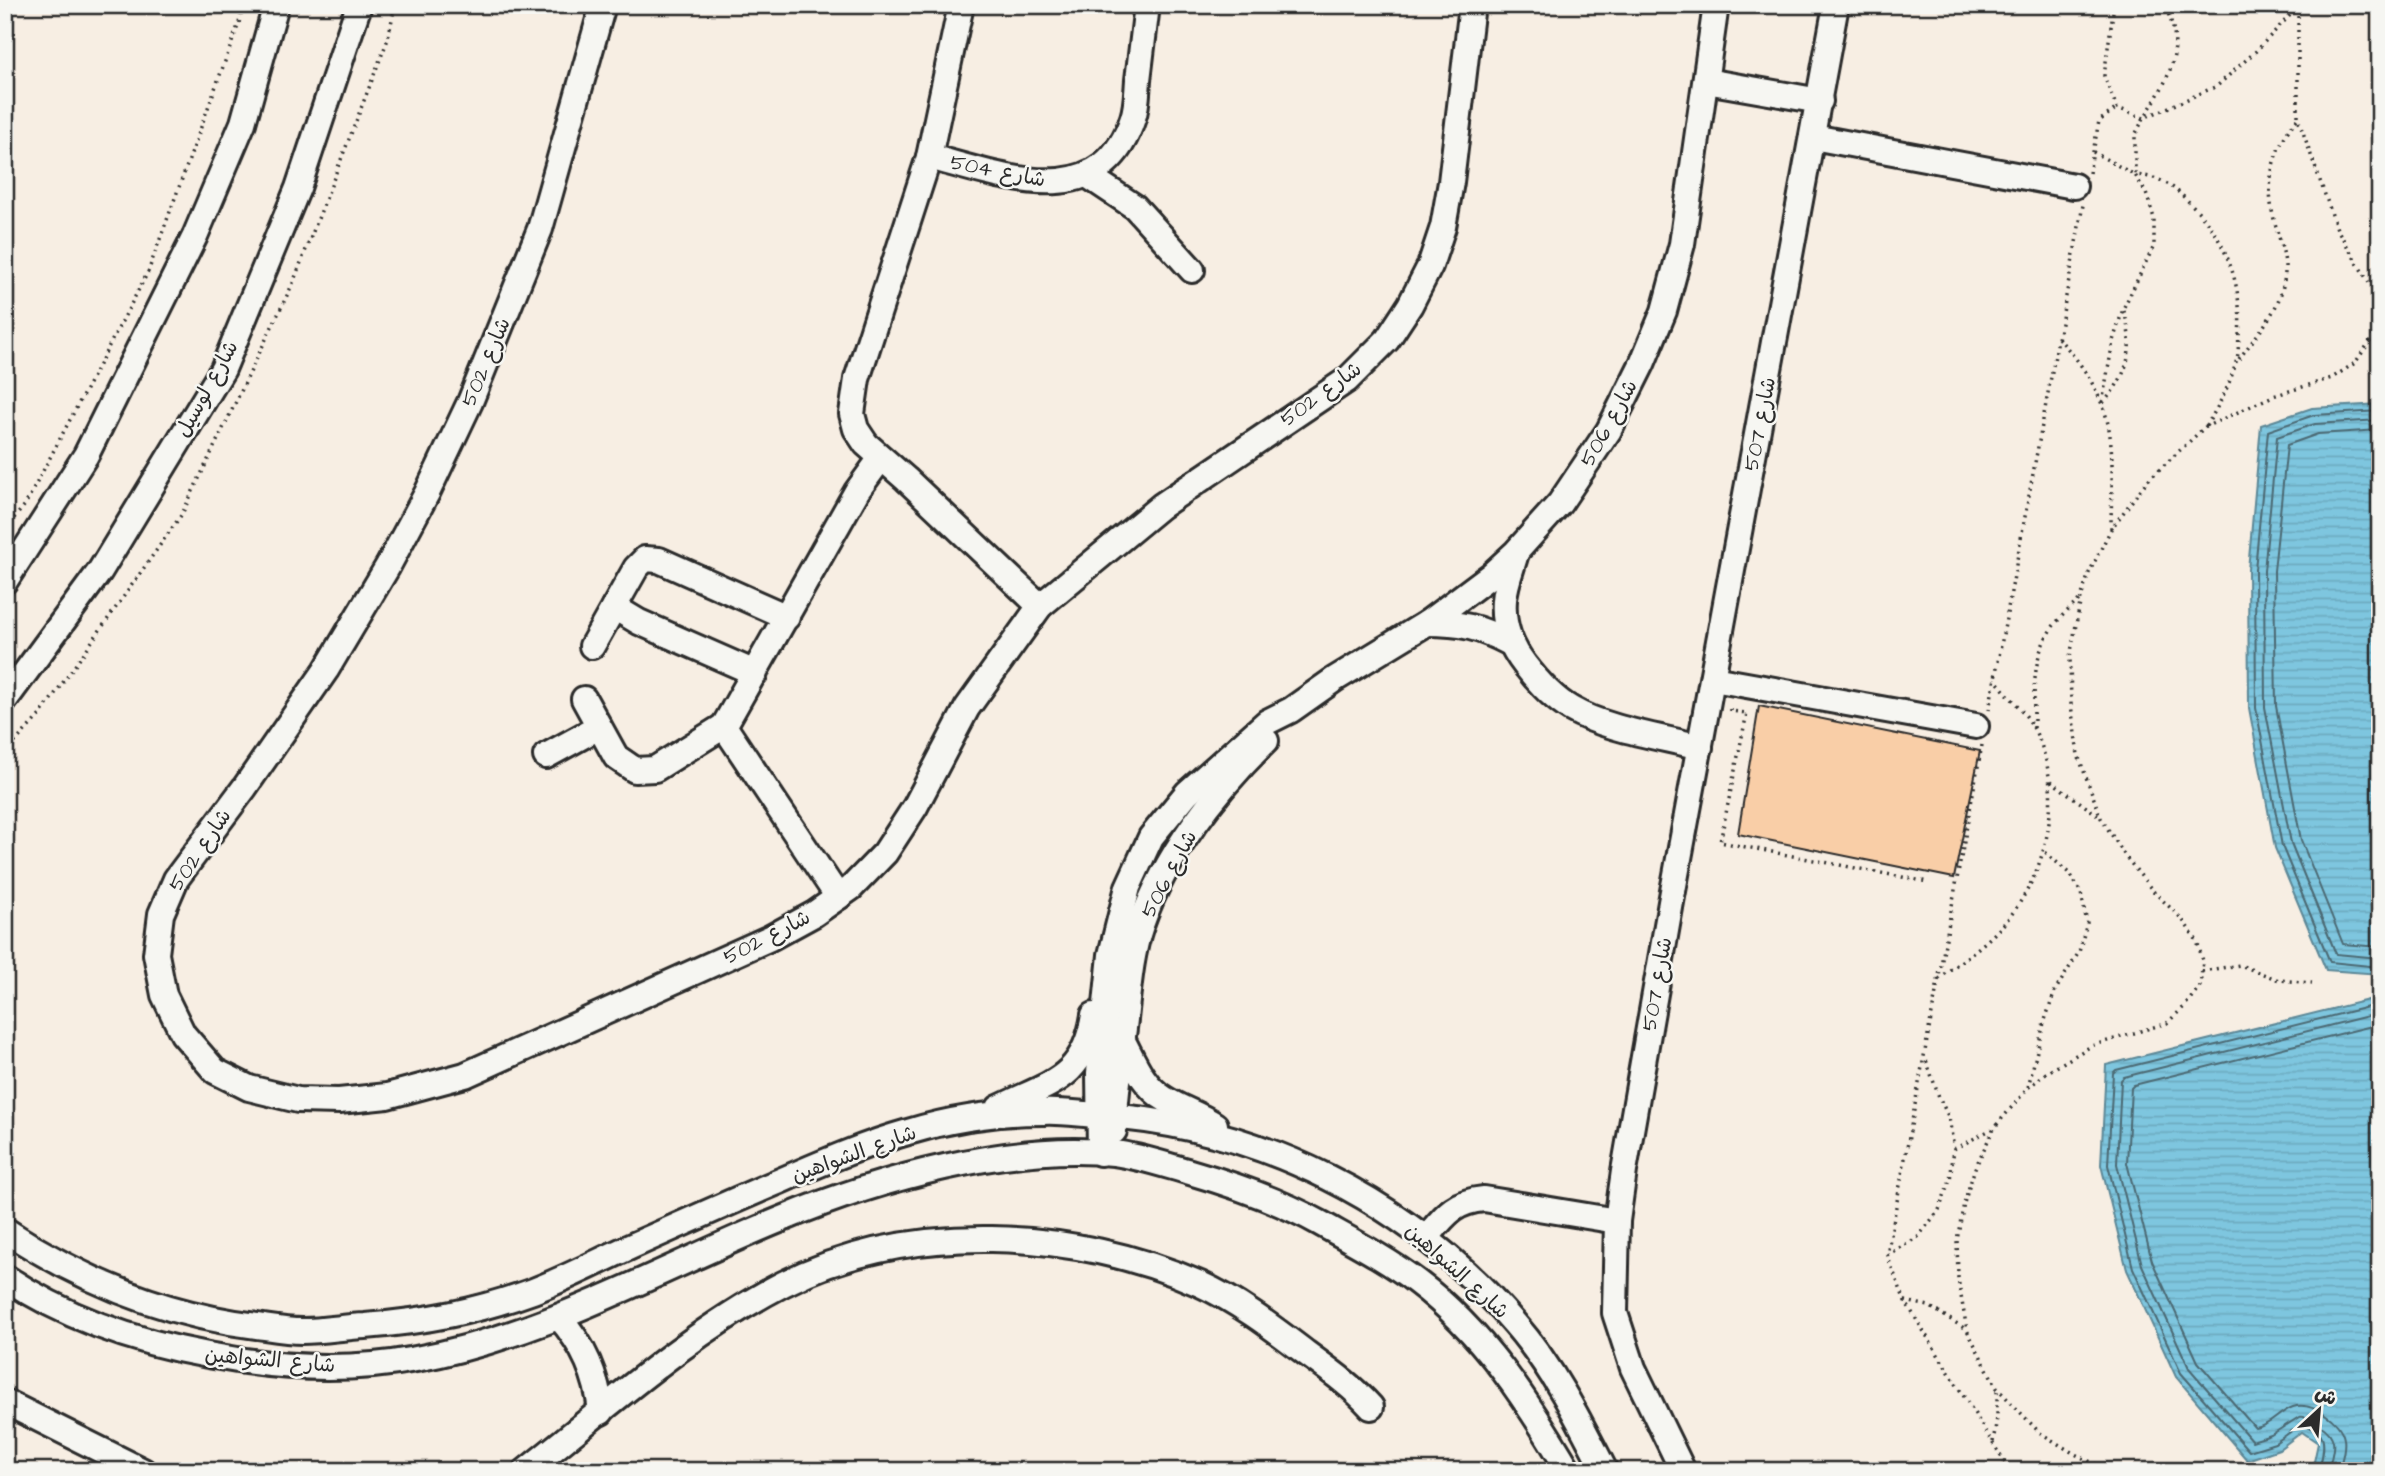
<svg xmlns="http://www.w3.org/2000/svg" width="2385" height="1476" font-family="'Architects Daughter','Playpen Sans Arabic',sans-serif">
<defs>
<pattern id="water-rules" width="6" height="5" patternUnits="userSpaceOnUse" patternTransform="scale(1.75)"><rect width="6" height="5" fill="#7ec6df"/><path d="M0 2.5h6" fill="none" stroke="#6daac0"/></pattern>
</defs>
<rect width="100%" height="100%" fill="#f7eee3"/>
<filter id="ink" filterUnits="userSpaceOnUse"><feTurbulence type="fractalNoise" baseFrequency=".0143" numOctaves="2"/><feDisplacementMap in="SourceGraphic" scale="14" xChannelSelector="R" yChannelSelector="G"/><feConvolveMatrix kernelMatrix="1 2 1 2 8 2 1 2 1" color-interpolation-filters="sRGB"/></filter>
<g filter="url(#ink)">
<g fill="url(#water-rules)" stroke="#5d8897" stroke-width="2">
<polygon points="2380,404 2380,974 2326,970 2275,848 2249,708 2248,570 2261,425 2312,408"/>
<polygon points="2380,997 2380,1471 2312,1471 2318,1443 2302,1432 2279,1449 2247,1460 2176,1377 2127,1270 2101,1165 2106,1065"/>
</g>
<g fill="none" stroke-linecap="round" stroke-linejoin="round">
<g stroke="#4c6973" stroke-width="2">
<polyline points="2380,411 2314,415 2268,431 2255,570 2256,708 2282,846 2330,962 2380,967"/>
<polyline points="2380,420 2315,424 2277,437 2264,571 2265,707 2291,843 2336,954 2380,958"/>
<polyline points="2380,430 2318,434 2287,445 2274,571 2276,706 2301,840 2343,944 2380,947"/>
<path d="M 2319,1471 C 2324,1448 2331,1430 2300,1425 L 2275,1443 L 2249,1451 L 2181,1373 L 2133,1268 L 2108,1165 L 2113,1073 L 2116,1070 L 2380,1004"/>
<path d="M 2328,1471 C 2333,1450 2340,1438 2320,1425 C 2313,1420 2308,1416 2299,1417 L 2271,1435 L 2252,1441 L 2189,1368 L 2142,1265 L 2117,1164 L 2121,1080 L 2124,1077 L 2380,1013"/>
<path d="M 2339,1471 C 2341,1461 2346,1449 2344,1439 C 2341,1420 2311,1401 2293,1407 C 2279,1412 2270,1426 2255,1428 L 2198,1362 L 2152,1261 L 2127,1163 L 2131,1088 L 2134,1085 L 2380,1024"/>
</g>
</g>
<polygon fill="#f9cea7" stroke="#2b2b2b" stroke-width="2" points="1759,706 1980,751 1954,878 1738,834"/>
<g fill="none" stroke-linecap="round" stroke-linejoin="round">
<g stroke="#2b2b2b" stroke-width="30">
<g id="minor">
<polyline points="603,5 540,229 470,402 427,493 388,566 326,670 245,787 176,879 161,914 156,954 164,995 183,1034 215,1071 249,1088 298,1100 339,1101 387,1096 465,1075 770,938 814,914 851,888 885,853 915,807 967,708 1040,606 1161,506 1347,380 1387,340 1410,305 1430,266 1443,227 1451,182 1472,5"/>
<polyline points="961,5 929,157 857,379 852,414 856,429 866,444 906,479 1040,606"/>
<polyline points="1706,81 1820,101"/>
<polyline points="1813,137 2074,186"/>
<path d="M 929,157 C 1001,175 1101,217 1133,118 C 1137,106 1137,92 1138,80 C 1141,55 1144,30 1147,5"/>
<polyline points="1087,175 1135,207 1192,270"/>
<path d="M 1516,553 C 1512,568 1505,584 1504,600 C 1502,625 1510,646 1525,665 C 1538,682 1552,698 1571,709 C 1605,729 1661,737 1700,747"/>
<polyline points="5,581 86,455 195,236 243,123 276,5"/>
<path d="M 1427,623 C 1462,623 1479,627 1510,643"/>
<polyline points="592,646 614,607"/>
<polyline points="755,673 639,622 614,607 636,568 645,559 659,560 787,617"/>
<polyline points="1713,679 1976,726"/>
<polyline points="584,699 616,757 635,770 655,769 724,726"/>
<polyline points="5,700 100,571 223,369 298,188 359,5"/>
<polyline points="546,756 599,727"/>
<polyline points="838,897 724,726 857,491 881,458"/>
<path d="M 1123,1041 C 1134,1062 1143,1086 1165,1099 C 1181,1109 1199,1114 1215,1125"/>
<path d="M 999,1108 C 1049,1083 1084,1080 1094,1015"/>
<path d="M 1114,1131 C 1115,1099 1120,1067 1123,1036 C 1128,999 1129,960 1141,925 C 1165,856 1214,792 1266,741"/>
<polyline points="1100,1153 1099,1073 1111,955 1128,887 1151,837 1187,793 1267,722 1291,710 1335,679 1427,623 1491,575 1516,552 1560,503 1609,430 1642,364 1664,311 1682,244 1716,5"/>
<path d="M 5,1230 C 82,1281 165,1315 257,1326 C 271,1328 287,1331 302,1331 C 323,1331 344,1327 365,1326 C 426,1321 475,1312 533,1291 C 567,1278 599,1261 632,1246 C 679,1225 726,1204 773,1184 C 817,1165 862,1145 908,1132 C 951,1119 999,1112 1043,1112 C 1061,1111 1079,1114 1097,1115 C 1258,1125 1411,1201 1515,1324 C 1553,1368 1579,1420 1605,1471"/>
<path d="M 1426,1238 C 1445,1215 1453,1202 1484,1199 L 1617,1221"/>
<path d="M 5,1277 C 66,1318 136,1342 208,1355 C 276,1368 348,1372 416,1359 C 547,1335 661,1268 782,1219 C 878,1179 1010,1142 1114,1153 C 1139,1156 1165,1165 1190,1172 C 1235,1185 1278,1200 1320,1223 C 1352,1241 1387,1259 1417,1282 C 1483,1332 1527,1400 1569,1471"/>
<path d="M 559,1317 C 584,1346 597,1375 601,1412"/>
<polyline points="5,1402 143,1471"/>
<path d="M 526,1471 C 607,1407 692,1331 783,1284 C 908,1220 1074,1228 1200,1284 C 1238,1301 1273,1328 1306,1353 C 1329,1370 1352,1386 1371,1407"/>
<polyline points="1683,1471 1633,1368 1615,1313 1617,1221 1624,1171 1671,902 1836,5"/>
</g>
</g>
<g stroke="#2b2b2b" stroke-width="3.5" stroke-dasharray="2 5" stroke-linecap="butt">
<path d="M 2114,5 L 2104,76 L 2117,108 L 2144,118 C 2168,79 2188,50 2164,5"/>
<polyline points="2093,152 2135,175 2146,193 2154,218 2154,246 2123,309 2113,341 2102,404"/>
<polyline points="2089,173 2099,121 2117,108"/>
<path d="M 2058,338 C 2076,357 2091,377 2101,402 C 2117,437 2111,490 2111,528"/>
<path d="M 2239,359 C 2257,334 2279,312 2284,281 C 2288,259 2280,243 2275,223 C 2264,185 2272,148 2298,118"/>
<path d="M 2103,403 C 2129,374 2135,349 2124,311"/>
<path d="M 2206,426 C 2218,407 2230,385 2236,362 C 2239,354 2238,344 2239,336 C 2243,288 2228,242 2194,207 C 2174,187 2164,177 2135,175 L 2135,135 L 2144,118 L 2217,86 L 2256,51 L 2296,9"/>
<polyline points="5,529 25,505 148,272 239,23 243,5"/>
<polyline points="1730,709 1730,711 1747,713 1720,842 1928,882"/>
<polyline points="1989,710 2083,205"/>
<path d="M 2034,728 C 2034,692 2031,652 2056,623 C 2063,614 2072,607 2079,600"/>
<polyline points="1982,745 1887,1255 1905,1301 2010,1471"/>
<polyline points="5,753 40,715 182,514 293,283 388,39 395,5"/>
<polyline points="2051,781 2100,817"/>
<polyline points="2202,971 2240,965 2279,980 2312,983"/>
<path d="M 1939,979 C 1959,962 1982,947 2000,928 C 2048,877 2067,792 2034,729 C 2025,711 2007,695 1995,679"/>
<polyline points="2028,1087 2044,1023 2055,991 2079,952 2087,923 2081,893 2071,875 2043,850"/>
<polyline points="1954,1149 1992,1129"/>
<polyline points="1887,1255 1918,1237 1939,1210 1950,1180 1954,1149 1949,1118 1939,1097 1925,1057"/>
<polyline points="1905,1301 1929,1306 1967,1330"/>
<polyline points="1993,1442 1997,1418 1997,1391"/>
<polyline points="2109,1471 2073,1453 2039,1432 1997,1388 1967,1330 1958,1279 1957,1240 1964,1203 1975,1168 1994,1128 2028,1088 2046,1073 2091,1046 2167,1023 2184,1007 2200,986 2203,961 2197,941 2182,919 2153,891 2125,856 2101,818 2078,755 2071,705 2070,657 2081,598 2089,573 2111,529 2147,481 2205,427 2273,396 2332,378 2355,363 2373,337 2376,311 2374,291 2337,229 2298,118 2298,5"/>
<polyline points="2286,1471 2291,1461"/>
</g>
<use href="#minor" stroke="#f6f6f2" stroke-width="24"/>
</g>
</g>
<g text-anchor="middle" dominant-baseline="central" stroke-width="5" stroke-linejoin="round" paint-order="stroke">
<g font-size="21" fill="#2b2b2b" stroke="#f6f6f2">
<text transform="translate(998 171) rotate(11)">شارع 504</text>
<text transform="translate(486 362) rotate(-67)">شارع 502</text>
<text transform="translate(207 389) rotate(-61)">شارع لوسيل</text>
<text transform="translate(1321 394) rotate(-36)">شارع 502</text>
<text transform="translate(1609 423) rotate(-61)">شارع 506</text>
<text transform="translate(1760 424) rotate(-79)">شارع 507</text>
<text transform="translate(200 850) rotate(-56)">شارع 502</text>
<text transform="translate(1169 874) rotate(-62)">شارع 506</text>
<text transform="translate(767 937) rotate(-27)">شارع 502</text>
<text transform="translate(1657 984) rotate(-80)">شارع 507</text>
<text transform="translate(854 1154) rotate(-20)">شارع الشواهين</text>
<text transform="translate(1457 1271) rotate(42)">شارع الشواهين</text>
<text transform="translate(270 1360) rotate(5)">شارع الشواهين</text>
</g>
</g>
<rect width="2385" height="1476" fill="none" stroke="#f6f6f2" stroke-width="28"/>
<rect x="14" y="14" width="2357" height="1448" fill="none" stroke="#2b2b2b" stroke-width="2.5" filter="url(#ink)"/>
<g transform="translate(2319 1410) rotate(26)" stroke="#f6f6f2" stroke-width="5" paint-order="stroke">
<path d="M0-5L12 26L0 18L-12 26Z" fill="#2b2b2b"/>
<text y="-10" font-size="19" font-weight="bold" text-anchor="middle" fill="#2b2b2b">ش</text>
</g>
</svg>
